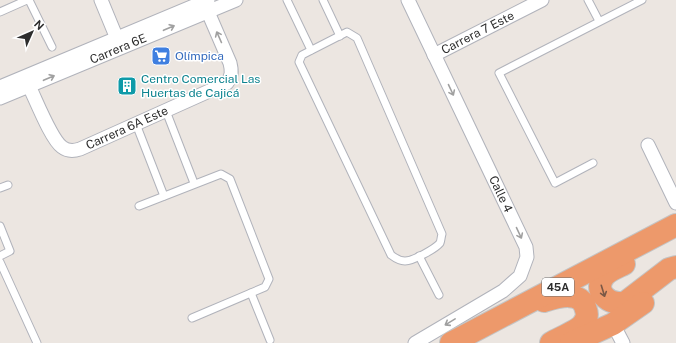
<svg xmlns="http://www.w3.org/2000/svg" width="676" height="343" font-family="'Public Sans',sans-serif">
<rect width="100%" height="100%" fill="#ece6e1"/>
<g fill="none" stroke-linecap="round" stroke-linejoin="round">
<g stroke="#b1b3bb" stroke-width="9">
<g id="lane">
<polyline points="29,0 52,47"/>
<polyline points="287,0 311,50"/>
<polyline points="323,0 340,36"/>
<polyline points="588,0 599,21"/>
<polyline points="0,12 27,0"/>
<path d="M 347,32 L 357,38 L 442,234 C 441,237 441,241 440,243 C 435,249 413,261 405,261 C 400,261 395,258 391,255 L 299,62 L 302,55 Z"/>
<polyline points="166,111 194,183"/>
<polyline points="136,124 164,196"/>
<polyline points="593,163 555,183 499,73 642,0"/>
<polyline points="0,188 8,185"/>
<polyline points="139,206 221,174 230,179 269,279 265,287 192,318"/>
<polyline points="0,226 10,251 0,256"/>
<polyline points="419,256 439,295"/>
<polyline points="0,262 37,343"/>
<polyline points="251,293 270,340"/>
</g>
</g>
<g stroke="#b1b3bb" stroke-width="15">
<g id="street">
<polyline points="101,0 120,46"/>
<path id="s1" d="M 408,0 L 526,247 L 527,257 L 520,276 L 503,291 L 415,343"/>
<path id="s2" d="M 434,55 L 542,0"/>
<path id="s3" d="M 29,86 C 36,100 51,139 62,147 C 67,151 74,151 80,149 L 227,83 C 232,76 232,71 230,63 L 208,12"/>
<polyline points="0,87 208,0"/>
<path id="s4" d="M 0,98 L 236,0"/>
<polyline points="648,145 676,203"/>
<polyline points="613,324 623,343"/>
</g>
</g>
<g stroke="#c4c4c4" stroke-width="24">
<g id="highway">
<path d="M 624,264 C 618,267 610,270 605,275 C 591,290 609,307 626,302 L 669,269 L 676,267"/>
<path d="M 544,301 C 557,297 582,289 586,310 C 588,315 586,320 583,324 C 578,331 559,338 551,343"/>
<polyline points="451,343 676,225"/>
<polyline points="571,343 613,324 643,303"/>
</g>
</g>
<use href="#lane" stroke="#fff" stroke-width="7"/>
<use href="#street" stroke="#fff" stroke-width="13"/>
<use href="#highway" stroke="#ed996b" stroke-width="22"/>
</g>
<defs><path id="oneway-shaft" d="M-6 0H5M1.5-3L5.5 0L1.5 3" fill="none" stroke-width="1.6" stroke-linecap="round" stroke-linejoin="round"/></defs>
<g stroke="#a0a0a0">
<use href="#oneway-shaft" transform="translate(169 28) rotate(-23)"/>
<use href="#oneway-shaft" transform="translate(219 37) rotate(-114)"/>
<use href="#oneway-shaft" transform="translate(49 78) rotate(-23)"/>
<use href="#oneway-shaft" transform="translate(451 90) rotate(65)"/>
<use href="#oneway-shaft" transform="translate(519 233) rotate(65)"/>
<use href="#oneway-shaft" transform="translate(450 322) rotate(149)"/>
</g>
<use stroke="#7a5846" href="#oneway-shaft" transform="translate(603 291) rotate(73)"/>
<defs>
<g id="supermarket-square" transform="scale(1)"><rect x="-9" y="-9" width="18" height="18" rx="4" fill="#3f7fe0" stroke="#fff"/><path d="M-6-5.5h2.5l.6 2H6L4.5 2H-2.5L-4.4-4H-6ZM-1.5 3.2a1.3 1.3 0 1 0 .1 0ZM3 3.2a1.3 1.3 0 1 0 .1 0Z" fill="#fff"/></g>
<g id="building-square" transform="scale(1)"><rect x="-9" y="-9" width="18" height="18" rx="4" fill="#0f9aa8" stroke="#fff"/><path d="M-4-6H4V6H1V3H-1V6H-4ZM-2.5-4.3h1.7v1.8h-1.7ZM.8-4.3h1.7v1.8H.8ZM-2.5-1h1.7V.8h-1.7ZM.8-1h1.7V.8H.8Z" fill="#fff"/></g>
</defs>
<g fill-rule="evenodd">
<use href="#supermarket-square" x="161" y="56"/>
<use href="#building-square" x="127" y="86"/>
</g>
<g text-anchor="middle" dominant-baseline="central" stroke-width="3" stroke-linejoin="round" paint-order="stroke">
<rect fill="#fff" stroke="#6c6c6c" stroke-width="1" x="542" y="278" width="32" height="18" rx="3"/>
<g font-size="11" font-weight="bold" fill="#2d2d2d">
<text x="558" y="287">45A</text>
</g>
<g font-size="12" fill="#2d2d2d" stroke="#fff">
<text stroke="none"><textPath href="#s2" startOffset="49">Carrera 7 Este</textPath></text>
<text stroke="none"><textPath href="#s4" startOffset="128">Carrera 6E</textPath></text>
<text stroke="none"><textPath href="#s3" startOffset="140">Carrera 6A Este</textPath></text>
<text stroke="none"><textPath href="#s1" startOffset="215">Calle 4</textPath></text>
</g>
<g font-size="12" fill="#366cbe" stroke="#fff" text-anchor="start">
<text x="175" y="56">Olímpica</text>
</g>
<g font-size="12" fill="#0d838f" stroke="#fff" text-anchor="start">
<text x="141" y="79">Centro Comercial Las<tspan x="141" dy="14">Huertas de Cajicá</tspan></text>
</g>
</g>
<g transform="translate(32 32) rotate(45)" stroke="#ffffff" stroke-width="3" paint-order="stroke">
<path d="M0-3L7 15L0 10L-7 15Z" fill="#2d2d2d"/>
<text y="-6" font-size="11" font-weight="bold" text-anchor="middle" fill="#2d2d2d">N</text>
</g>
</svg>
